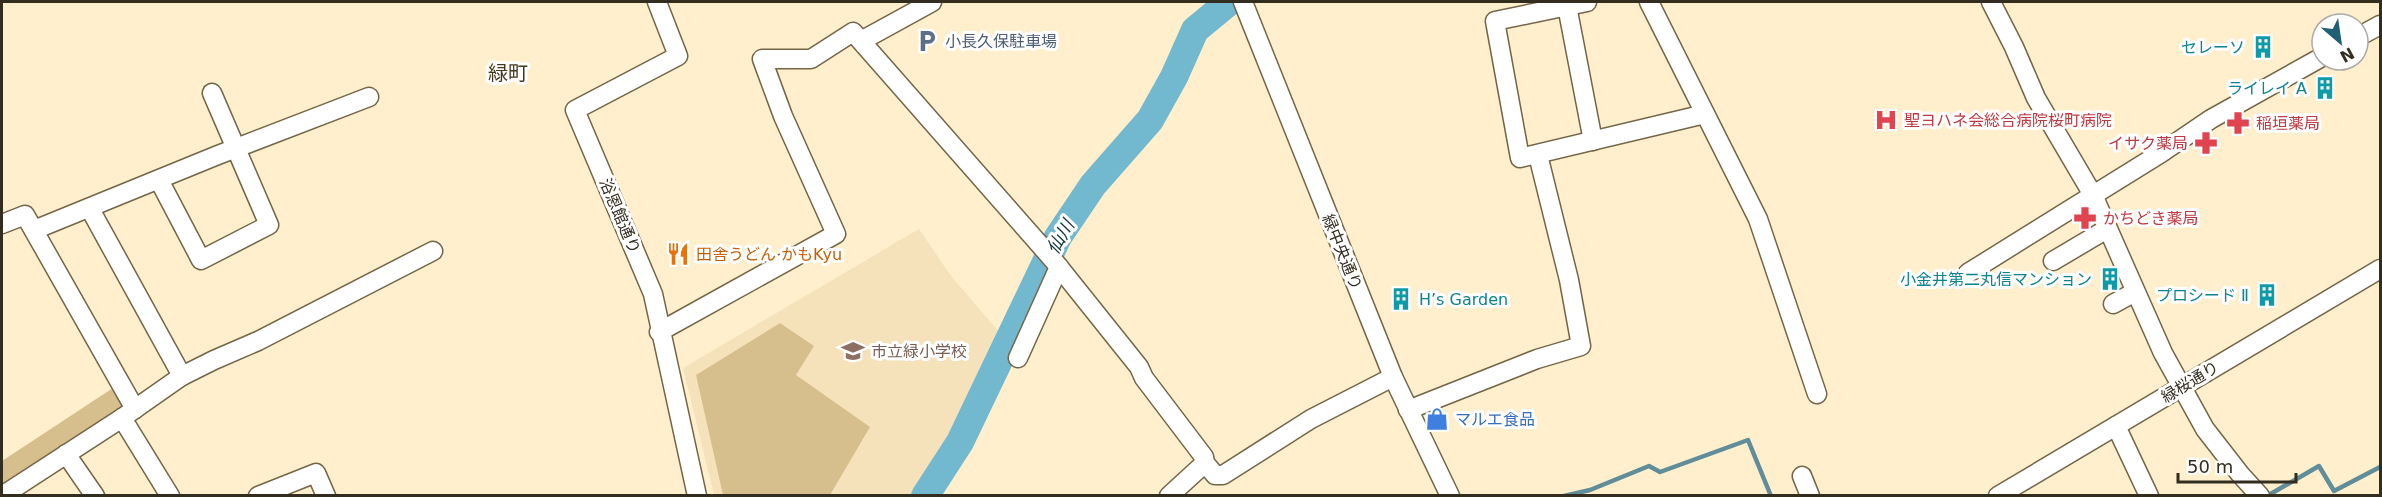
<svg xmlns="http://www.w3.org/2000/svg" width="2382" height="497" font-family="'DejaVu Sans','Noto Sans JP',sans-serif">
<rect width="100%" height="100%" fill="#ffefcd"/>
<polygon fill="#f5e2ba" points="919,229 951,276 1000,333 954,440 922,495 714,495 683,368"/>
<g fill="#d7bf8d">
<polygon points="780,323 814,346 796,375 870,427 830,495 723,495 696,375"/>
<polygon points="116,386 129,408 2,491 2,461"/>
</g>
<g fill="none" stroke-linecap="round" stroke-linejoin="round">
<g stroke="#5f8e9a" stroke-width="4.5">
<polyline points="1564,496 1590,490 1649,466 1660,472 1748,440 1771,496"/>
<polyline points="2267,496 2319,466 2334,491 2380,467"/>
</g>
<polyline stroke="#72b8ce" stroke-width="28" points="925,496 960,442 1058,237 1093,185 1150,120 1174,77 1195,30 1229,2"/>
<g stroke="#736547" stroke-width="21">
<g id="minor">
<polyline points="657,2 678,56 575,110 653,294 697,496"/>
<polyline points="1243,2 1393,377 1450,496"/>
<polyline points="1587,2 1495,21 1520,158 1705,114"/>
<polyline points="1649,2 1758,219 1817,394"/>
<polyline points="1991,2 2014,47 2036,98 2093,195 2163,353 2205,429 2240,474 2260,496"/>
<polyline points="1567,6 1593,141"/>
<polyline points="2358,37 2380,25"/>
<polyline points="861,41 932,2"/>
<polyline points="159,180 201,260 269,225 212,93"/>
<polyline points="90,209 182,376"/>
<polyline points="2,224 25,215 135,409"/>
<polyline points="34,230 218,155 369,97"/>
<polyline points="2053,261 2107,229"/>
<polyline points="1968,273 2161,153 2211,119 2322,57"/>
<polyline points="2113,304 2135,292"/>
<polyline points="659,332 836,234 783,116 762,59 811,59 853,32 1055,262 1139,367 1144,378 1204,457 1205,463 1215,475 1223,475 1311,419 1393,377"/>
<polyline points="1018,358 1059,267"/>
<polyline points="1408,410 1537,359 1581,346 1569,280 1538,155"/>
<polyline points="122,418 170,496"/>
<polyline points="2116,426 2149,496"/>
<polyline points="66,454 95,496"/>
<polyline points="1802,476 1810,496"/>
<polyline points="2,496 122,418 182,376 214,360 258,341 433,251"/>
<polyline points="258,496 316,473 326,496"/>
<polyline points="1169,496 1205,463"/>
<polyline points="1998,496 2380,269"/>
</g>
</g>
<use href="#minor" stroke="#fff" stroke-width="18"/>
</g>
<defs>
<g id="parking-bare" transform="scale(1.8)"><path d="M-3.5-5.5H1a3.5 3.5 0 0 1 0 7H-1V5.5H-3.5ZM-1-3.4V-.6H.8a1.4 1.4 0 0 0 0-2.8Z" fill="#5c6f8a" stroke="#fff" stroke-width="2.5" paint-order="stroke"/></g>
<g id="building-bare" transform="scale(1.8)"><path d="M-4-6H4V6H1V3H-1V6H-4ZM-2.5-4.3h1.7v1.8h-1.7ZM.8-4.3h1.7v1.8H.8ZM-2.5-1h1.7V.8h-1.7ZM.8-1h1.7V.8H.8Z" fill="#0f9aa8" stroke="#fff" stroke-width="2.5" paint-order="stroke"/></g>
<g id="hospital-bare" transform="scale(1.8)"><path d="M-5-5h3v3.5h4V-5h3V5h-3V1.5h-4V5h-3Z" fill="#e0444e" stroke="#fff" stroke-width="2.5" paint-order="stroke"/></g>
<g id="pharmacy-bare" transform="scale(1.8)"><path d="M-2-6h4v4h4v4h-4v4h-4v-4h-4v-4h4Z" fill="#e0444e" stroke="#fff" stroke-width="2.5" paint-order="stroke"/></g>
<g id="restaurant-bare" transform="scale(1.8)"><path d="M-5-6h1v4h1v-4h1v4h1v-4h1v5L-1.5 .5V6h-2V.5L-5-1ZM5-6V6H3V1.5H1.5Q1.5-4 5-6Z" fill="#e8710a" stroke="#fff" stroke-width="2.5" paint-order="stroke"/></g>
<g id="school-bare" transform="scale(1.8)"><path d="M0-5L7-2L0 1L-7-2ZM-4 1L0 2.5L4 1V4Q0 6-4 4Z" fill="#8d6e63" stroke="#fff" stroke-width="2.5" paint-order="stroke"/></g>
<g id="shop-bare" transform="scale(1.8)"><path d="M-5-2.5h2.3a2.7 3.5 0 0 1 5.4 0H5L5.5 6h-11ZM-1.5-2.5h3a1.5 2.3 0 0 0-3 0Z" fill="#3f7fe0" stroke="#fff" stroke-width="2.5" paint-order="stroke"/></g>
</defs>
<g fill-rule="evenodd">
<use href="#parking-bare" x="927" y="41"/>
<use href="#building-bare" x="2263" y="47"/>
<use href="#building-bare" x="2325" y="88"/>
<use href="#hospital-bare" x="1886" y="120"/>
<use href="#pharmacy-bare" x="2238" y="123"/>
<use href="#pharmacy-bare" x="2206" y="143"/>
<use href="#pharmacy-bare" x="2085" y="218"/>
<use href="#restaurant-bare" x="678" y="254"/>
<use href="#building-bare" x="2110" y="279"/>
<use href="#building-bare" x="2267" y="295"/>
<use href="#building-bare" x="1401" y="299"/>
<use href="#school-bare" x="853" y="351"/>
<use href="#shop-bare" x="1437" y="419"/>
</g>
<g text-anchor="middle" dominant-baseline="central" stroke-width="6" stroke-linejoin="round" paint-order="stroke">
<g font-size="16" fill="#4e5e75" stroke="#fff" text-anchor="start">
<text x="945" y="41">小長久保駐車場</text>
</g>
<g font-size="16" fill="#0d838f" stroke="#fff" text-anchor="end">
<text x="2245" y="47">セレーソ</text>
<text x="2307" y="88">ライレイ A</text>
<text x="2092" y="279">小金井第二丸信マンション</text>
<text x="2249" y="295">プロシード Ⅱ</text>
<text x="1419" y="299" text-anchor="start">H’s Garden</text>
</g>
<g font-size="16" fill="#be3a42" stroke="#fff" text-anchor="start">
<text x="1904" y="120">聖ヨハネ会総合病院桜町病院</text>
<text x="2256" y="123">稲垣薬局</text>
<text x="2188" y="143" text-anchor="end">イサク薬局</text>
<text x="2103" y="218">かちどき薬局</text>
</g>
<g font-size="16" fill="#332d20" stroke="#fff">
<text transform="translate(620 216) rotate(67)">浴恩館通り</text>
<text transform="translate(1342 252) rotate(68)">緑中央通り</text>
<text transform="translate(2190 382) rotate(-31)">緑桜通り</text>
</g>
<g font-size="16" fill="#c56008" stroke="#fff" text-anchor="start">
<text x="696" y="254">田舎うどん かもKyu</text>
</g>
<g font-size="16" fill="#785e54" stroke="#fff" text-anchor="start">
<text x="871" y="351">市立緑小学校</text>
</g>
<g font-size="16" fill="#366cbe" stroke="#fff" text-anchor="start">
<text x="1455" y="419">マルエ食品</text>
</g>
<g font-size="18" font-style="italic" fill="#11343d" stroke="#fff">
<text transform="translate(1060 237) rotate(-60)">仙川</text>
</g>
<g font-size="20" fill="#46391c" stroke="#fff">
<text x="508" y="73">緑町</text>
</g>
</g>
<rect width="2382" height="497" fill="none" stroke="#332d20" stroke-width="6"/>
<g transform="translate(2340 42) rotate(151)"><circle r="28" fill="#ffffff" stroke="#adaba6" stroke-width="1.5"/>
<path d="M0-4.5L10 22L0 15L-10 22Z" fill="#1f6075"/>
<text y="-9" font-size="16" font-weight="bold" text-anchor="middle" fill="#332d20">N</text>
</g>
<path d="M2178 473v9h118v-9" fill="none" stroke="#332d20" stroke-width="3"/>
<text x="2187" y="473" font-size="18" fill="#332d20" stroke="#ffffff" stroke-width="4.5" paint-order="stroke">50 m</text>
</svg>
